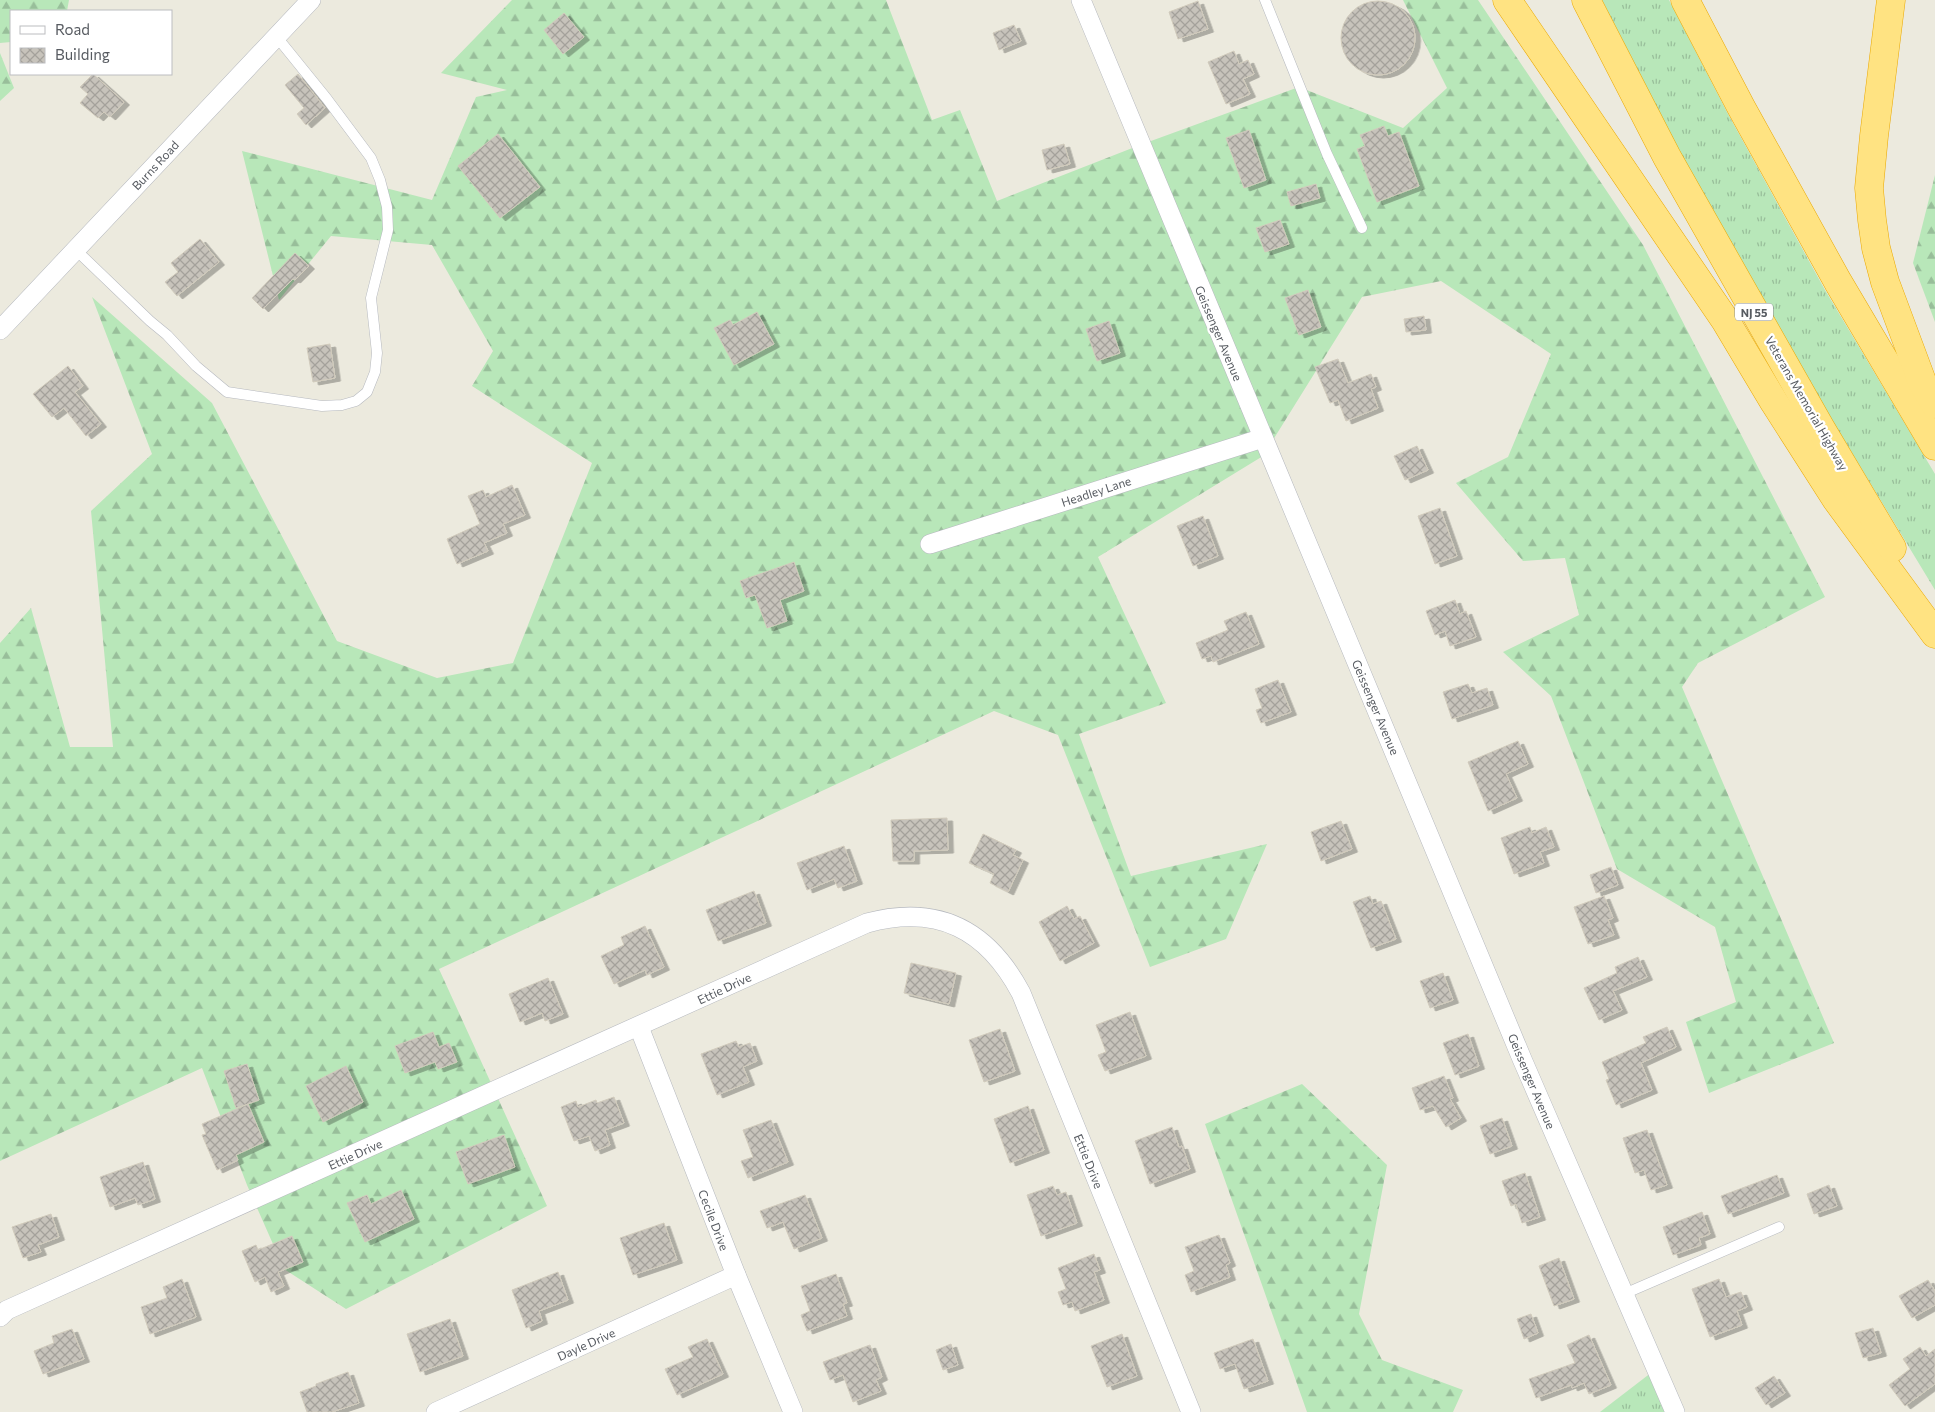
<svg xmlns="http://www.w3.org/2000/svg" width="1935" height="1412" font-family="Commissioner,sans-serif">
<defs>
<pattern id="grass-tufts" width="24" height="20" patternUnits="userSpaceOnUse" patternTransform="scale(1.25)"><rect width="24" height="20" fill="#b8e7b9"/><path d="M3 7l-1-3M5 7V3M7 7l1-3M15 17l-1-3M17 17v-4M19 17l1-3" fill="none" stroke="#98be9a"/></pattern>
<pattern id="forest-firs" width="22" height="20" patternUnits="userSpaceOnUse" patternTransform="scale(1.25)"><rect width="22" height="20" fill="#b8e7b9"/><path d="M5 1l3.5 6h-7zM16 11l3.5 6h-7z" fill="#98be9a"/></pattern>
<pattern id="building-cross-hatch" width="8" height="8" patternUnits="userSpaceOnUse" patternTransform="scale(1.25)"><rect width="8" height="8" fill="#c7c3bb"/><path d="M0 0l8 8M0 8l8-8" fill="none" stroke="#a4a19b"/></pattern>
<filter id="shadow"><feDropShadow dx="5.5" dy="3" stdDeviation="0" flood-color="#0004"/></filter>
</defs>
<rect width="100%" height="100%" fill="#eceade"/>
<g fill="url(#grass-tufts)">
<polygon points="1602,0 1669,0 1728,114 1825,290 1935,474 1935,590 1832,420 1679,150"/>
<polygon points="1656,1369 1674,1412 1600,1412"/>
</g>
<g fill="url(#forest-firs)">
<polygon points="0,0 69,0 67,11 11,11 11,42 0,43"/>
<polygon points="512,0 886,0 932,120 960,110 997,201 1140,145 1299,87 1403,128 1447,88 1403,0 1478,0 1643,245 1825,597 1698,663 1682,687 1834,1043 1709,1093 1686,1022 1736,1002 1715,927 1617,869 1551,696 1503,652 1579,615 1565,558 1523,561 1456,483 1508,457 1551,354 1441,281 1362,297 1263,456 1098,557 1166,703 1079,734 1131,876 1267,844 1226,939 1150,967 1058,735 994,711 439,969 547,1206 346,1309 284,1269 247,1185 202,1068 0,1161 0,643 31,608 70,747 113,747 91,511 152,454 92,297 212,403 337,641 437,678 513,663 592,463 472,386 493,351 432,245 331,236 279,300 242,151 432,200 476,97 507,90 441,73"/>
<polygon points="0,53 14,88 0,101"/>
<polygon points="1935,175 1935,322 1913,263"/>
<polygon points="1302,1084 1387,1165 1359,1314 1382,1360 1463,1390 1453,1412 1307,1412 1205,1124"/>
</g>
<g fill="url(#building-cross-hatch)" stroke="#d1cbbc" filter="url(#shadow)">
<polygon points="1198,1 1208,29 1178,39 1169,12"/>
<circle cx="1378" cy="38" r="37"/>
<polygon points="564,13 584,37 563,54 544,30"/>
<polygon points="1014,25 1021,41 999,50 993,33"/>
<polygon points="1234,51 1239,64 1248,60 1254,74 1243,79 1250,94 1226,104 1208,62"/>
<polygon points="93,74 124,102 110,117 104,112 98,118 80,103 88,94 80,87"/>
<polygon points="298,74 325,108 306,125 297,114 304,108 285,85"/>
<polygon points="1384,126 1388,136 1399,132 1419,186 1377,202 1357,149 1365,146 1360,135"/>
<polygon points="1249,130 1266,180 1244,188 1226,138"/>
<polygon points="498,134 540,187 500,218 458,166"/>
<polygon points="1064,144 1070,164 1047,170 1042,150"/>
<polygon points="1316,184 1320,198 1291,206 1287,192"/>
<polygon points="1280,220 1289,244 1265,252 1256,228"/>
<polygon points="200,239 219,262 177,296 165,282 178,272 171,263"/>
<polygon points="295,253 309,266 295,280 293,279 263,309 252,298"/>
<polygon points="1308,290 1321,327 1299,335 1285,298"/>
<polygon points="757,312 774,344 734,365 714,328 730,320 733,325"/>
<polygon points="1424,316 1426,330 1406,332 1404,319"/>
<polygon points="1109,321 1120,353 1097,361 1086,329"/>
<polygon points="330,344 335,378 313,382 307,348"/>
<polygon points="1338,359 1348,383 1371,374 1376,387 1371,389 1378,408 1346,421 1338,400 1330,403 1315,367"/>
<polygon points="68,366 83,386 75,392 101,424 86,436 64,408 52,417 33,394"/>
<polygon points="1417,446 1428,470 1405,480 1394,456"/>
<polygon points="512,485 525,515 503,524 507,533 484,543 488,551 457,564 447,539 480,524 468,496 483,490 486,497"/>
<polygon points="1440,508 1457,556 1435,564 1418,516"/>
<polygon points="1203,516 1218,556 1193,566 1177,526"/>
<polygon points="794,562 804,591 780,600 787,621 767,628 755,595 746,598 740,581"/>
<polygon points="1455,600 1460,614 1466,611 1476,637 1450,646 1445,631 1435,635 1426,611"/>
<polygon points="1246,612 1259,644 1213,662 1211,656 1202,659 1196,643 1228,630 1224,621"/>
<polygon points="1278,680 1291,712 1261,723 1256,710 1262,708 1255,689"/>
<polygon points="1468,684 1472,693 1487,688 1493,705 1452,719 1443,692"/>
<polygon points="1518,741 1528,764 1506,774 1517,798 1488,811 1468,762"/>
<polygon points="947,818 948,850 914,851 914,861 893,861 891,820"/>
<polygon points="1341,821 1352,849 1321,861 1311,832"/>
<polygon points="1530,827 1532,833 1546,827 1554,847 1540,852 1544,863 1514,874 1501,838"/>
<polygon points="983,834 1016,850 1013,855 1023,860 1008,892 990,883 994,874 969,863"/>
<polygon points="844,846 857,881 838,888 834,879 807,890 797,863"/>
<polygon points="1611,867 1618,885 1596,893 1590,875"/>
<polygon points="754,891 766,923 718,941 706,910"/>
<polygon points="1370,896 1373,904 1381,901 1396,939 1371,948 1353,902"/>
<polygon points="1604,896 1613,918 1608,920 1614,935 1588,944 1574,907"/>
<polygon points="1067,906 1074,919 1080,916 1094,943 1060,961 1039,922"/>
<polygon points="645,926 664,967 647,975 645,970 614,984 601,956 624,945 621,937"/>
<polygon points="1638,957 1647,977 1613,991 1622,1010 1599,1020 1584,988 1617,973 1615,967"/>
<polygon points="911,963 956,973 949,1004 904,993"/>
<polygon points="1443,973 1453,1000 1430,1008 1420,981"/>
<polygon points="548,978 563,1014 545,1021 542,1013 520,1022 509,994"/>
<polygon points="1130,1012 1146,1056 1105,1071 1098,1055 1106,1052 1096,1025"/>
<polygon points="1667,1027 1676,1047 1641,1063 1652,1090 1616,1105 1606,1080 1609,1079 1602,1062 1646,1043 1643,1037"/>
<polygon points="1000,1029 1015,1071 984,1082 969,1040"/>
<polygon points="433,1032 439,1047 449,1043 457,1062 438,1069 435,1062 405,1073 395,1046"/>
<polygon points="1468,1034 1479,1066 1455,1075 1443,1043"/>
<polygon points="736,1041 739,1047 750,1043 757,1061 743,1067 749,1082 717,1095 701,1054"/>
<polygon points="247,1064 259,1100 248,1104 264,1142 236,1155 238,1160 217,1170 202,1135 206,1134 202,1124 248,1104 236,1108 224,1071"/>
<polygon points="346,1066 363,1102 323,1122 306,1086"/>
<polygon points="1444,1076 1453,1098 1450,1099 1461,1118 1446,1127 1433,1106 1420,1110 1412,1088"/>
<polygon points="614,1097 624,1123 605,1130 610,1145 595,1151 589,1136 574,1141 561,1107 576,1101 578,1107 596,1100 597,1103"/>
<polygon points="1028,1106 1044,1150 1010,1163 994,1119"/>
<polygon points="1502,1118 1512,1146 1490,1154 1480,1126"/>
<polygon points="771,1120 788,1162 748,1178 741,1161 753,1157 743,1130"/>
<polygon points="1172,1127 1179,1147 1182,1146 1190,1169 1150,1184 1135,1141"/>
<polygon points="1647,1130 1667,1185 1651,1190 1644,1170 1635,1173 1623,1138"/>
<polygon points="504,1135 515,1167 468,1184 456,1152"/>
<polygon points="143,1162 155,1199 138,1205 135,1198 110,1207 100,1177"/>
<polygon points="1525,1173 1540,1217 1522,1223 1516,1204 1511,1206 1502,1181"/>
<polygon points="1777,1175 1784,1193 1728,1214 1721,1196"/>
<polygon points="1829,1185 1837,1206 1814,1214 1807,1194"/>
<polygon points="1053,1186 1057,1195 1066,1192 1077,1223 1041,1236 1027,1195"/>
<polygon points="401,1190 414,1219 365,1242 347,1203 367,1195 371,1204"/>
<polygon points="805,1195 822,1238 794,1249 783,1222 767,1228 760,1211"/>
<polygon points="1702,1212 1710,1234 1699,1238 1701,1245 1673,1255 1663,1227"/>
<polygon points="51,1214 59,1237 38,1245 41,1252 23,1258 12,1227"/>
<polygon points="664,1223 677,1260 633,1275 620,1238"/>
<polygon points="1219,1235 1230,1263 1226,1265 1230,1277 1191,1292 1185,1275 1194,1271 1185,1247"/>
<polygon points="292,1236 303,1262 278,1272 284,1286 271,1292 265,1277 255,1282 242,1251 256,1245 258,1250"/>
<polygon points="1094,1254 1100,1270 1094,1272 1104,1300 1075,1311 1072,1302 1063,1305 1058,1292 1066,1289 1058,1268"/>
<polygon points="1559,1258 1574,1299 1554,1306 1539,1266"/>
<polygon points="558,1272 568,1300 539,1311 542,1321 526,1328 512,1290"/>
<polygon points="836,1274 847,1303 843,1304 847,1316 807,1331 801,1315 810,1311 801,1286"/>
<polygon points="182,1279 196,1317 150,1334 141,1307 167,1298 163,1287"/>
<polygon points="1719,1279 1726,1297 1741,1292 1747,1307 1737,1311 1742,1325 1710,1337 1692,1289"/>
<polygon points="1928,1280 1935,1291 1935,1305 1912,1318 1899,1296"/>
<polygon points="1531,1314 1538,1333 1524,1339 1517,1319"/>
<polygon points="450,1319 463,1356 420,1372 407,1334"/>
<polygon points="1873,1328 1881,1353 1863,1358 1855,1333"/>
<polygon points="72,1329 84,1359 43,1374 34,1351 54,1343 52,1336"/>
<polygon points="1122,1334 1137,1376 1107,1387 1091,1346"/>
<polygon points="1589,1335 1611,1385 1589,1394 1584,1383 1572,1388 1571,1385 1536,1398 1529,1379 1575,1363 1567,1345"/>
<polygon points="707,1339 723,1374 677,1395 665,1369 693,1357 688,1347"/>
<polygon points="1253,1339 1268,1381 1244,1389 1235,1364 1220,1369 1214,1353"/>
<polygon points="951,1344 958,1365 943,1370 936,1350"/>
<polygon points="870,1345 882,1377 876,1380 881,1391 853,1402 843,1375 830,1380 823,1362"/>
<polygon points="1920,1347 1926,1356 1935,1349 1935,1384 1905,1406 1889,1385 1910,1369 1903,1359"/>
<polygon points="348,1372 359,1403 332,1412 307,1412 300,1392 316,1386 316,1384"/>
<polygon points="1774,1376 1785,1393 1766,1405 1755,1388"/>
</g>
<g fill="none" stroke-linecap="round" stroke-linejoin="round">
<g stroke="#b6b9bf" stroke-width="11">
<g id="lane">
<polyline points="1265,0 1327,154 1362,228"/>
<polyline points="76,250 150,321 167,335 196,366 227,392 322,406 342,405 356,401 367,392 375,372 377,353 371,298 388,230 387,207 380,180 371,158 327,99 276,36"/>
<polyline points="1624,1294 1779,1227"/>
</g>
</g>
<g stroke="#b6b9bf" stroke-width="20">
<g id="street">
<polyline points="1081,0 1522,1059 1675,1412"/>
<polyline points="0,330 311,0"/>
<polyline points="930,544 1263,438"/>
<polyline points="639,1027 736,1275 793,1412"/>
<path d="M 0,1317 L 7,1310 L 867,923 C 938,904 987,929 1021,993 L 1191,1412"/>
<polyline points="436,1412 736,1275"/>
</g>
</g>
<g stroke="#eaa800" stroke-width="29">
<g id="highway">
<polyline points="1507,0 1725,320 1774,402 1836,499 1935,634"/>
<polyline points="1586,0 1667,157 1820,427 1892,548"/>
<polyline points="1685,0 1741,107 1838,282 1935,446"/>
<polyline points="1891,0 1874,136 1869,188 1872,220 1876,248 1885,282 1923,384 1935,404"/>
</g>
</g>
<use href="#lane" stroke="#fff" stroke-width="10"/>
<use href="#street" stroke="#fff" stroke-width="19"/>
<use href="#highway" stroke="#ffe382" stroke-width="28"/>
</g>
<g text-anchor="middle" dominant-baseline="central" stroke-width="4.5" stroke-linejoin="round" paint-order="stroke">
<rect fill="#fff" stroke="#898c90" stroke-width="1" x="1735" y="303.5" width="38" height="17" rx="4"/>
<g font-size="11" font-weight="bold" fill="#575b61">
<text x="1754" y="312">NJ 55</text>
</g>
<g font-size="12" fill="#575b61" stroke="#fff">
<text transform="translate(155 165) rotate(-47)">Burns Road</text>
<text transform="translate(1219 333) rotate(67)">Geissenger Avenue</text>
<text transform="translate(1807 403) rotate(60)">Veterans Memorial Highway</text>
<text transform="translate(1096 491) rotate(-18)">Headley Lane</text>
<text transform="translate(1376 707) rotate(67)">Geissenger Avenue</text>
<text transform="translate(724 988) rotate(-25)">Ettie Drive</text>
<text transform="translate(1532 1081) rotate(67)">Geissenger Avenue</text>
<text transform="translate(355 1154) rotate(-24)">Ettie Drive</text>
<text transform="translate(1089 1161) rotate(68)">Ettie Drive</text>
<text transform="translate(714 1220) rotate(69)">Cecile Drive</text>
<text transform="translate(586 1344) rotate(-24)">Dayle Drive</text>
</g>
</g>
<rect x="10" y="10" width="162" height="65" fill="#ffffff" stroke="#bcbdc0"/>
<rect x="20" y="26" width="25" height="8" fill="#ffffff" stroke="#bcbdc0"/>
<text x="55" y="35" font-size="15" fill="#575b61">Road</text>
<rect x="20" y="48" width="25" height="15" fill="url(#building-cross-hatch)" stroke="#bcbdc0"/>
<text x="55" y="60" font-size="15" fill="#575b61">Building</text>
</svg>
